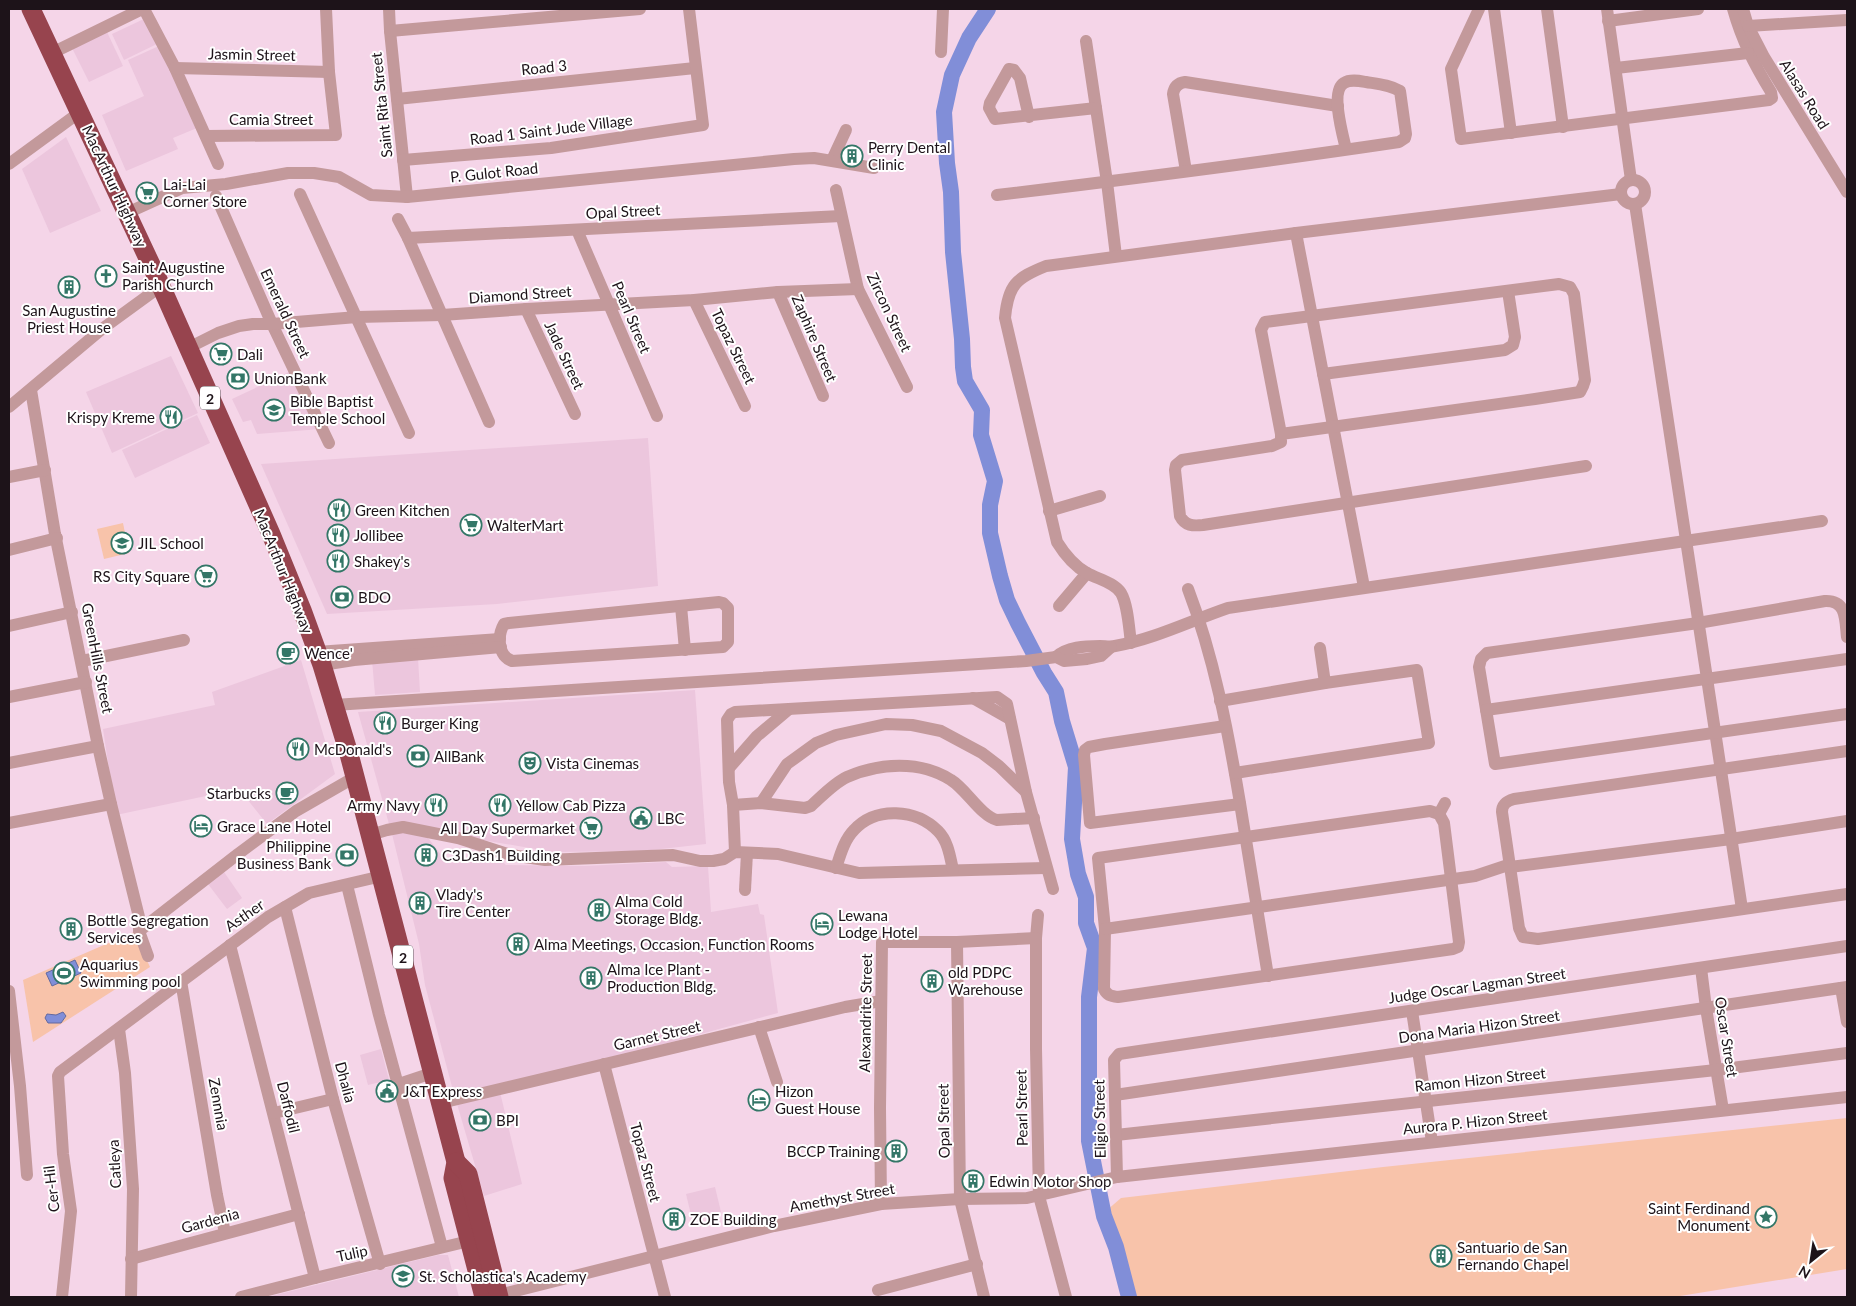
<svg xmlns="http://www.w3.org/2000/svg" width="1856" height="1306" font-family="Lato,sans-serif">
<rect width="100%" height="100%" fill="#f5d5e8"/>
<g fill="#ecc6dd">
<polygon points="146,18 159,43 124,60 112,34"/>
<polygon points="107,32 123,66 89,82 72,48"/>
<polygon points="161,45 197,128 173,138 178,149 126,171 102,115 144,96 128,60"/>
<polygon points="66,137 101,211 50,233 22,169"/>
<polygon points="171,356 198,413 112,453 86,392"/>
<polygon points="289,372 321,429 257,434 251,420 243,422 232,399"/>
<polygon points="197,415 210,443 135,478 122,450"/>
<polygon points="648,438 658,586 497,604 327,614 261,464"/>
<polygon points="418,658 420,692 375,695 372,660"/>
<polygon points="301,660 335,774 267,824 239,789 116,815 103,729 215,705 212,692"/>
<polygon points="695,690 706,844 643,851 553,852 389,824 358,712"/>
<polygon points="396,832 418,832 429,839 447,863 501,860 506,865 585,866 666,862 672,867 708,866 711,912 758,904 760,914 764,915 778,1013 609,1059 455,1098 425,985 419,944 392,834"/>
<polygon points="224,872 242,898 227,909 208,884"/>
<polygon points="381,1049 389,1080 368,1085 360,1055"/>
<polygon points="500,1092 522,1184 484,1196 457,1104"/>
<polygon points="715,1187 721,1212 692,1219 686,1194"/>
<polygon points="438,1255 448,1255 459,1297 267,1297"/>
</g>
<g fill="#f8c3aa">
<polygon points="123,523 129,553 104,559 97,529"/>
<polygon points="134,932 150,967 33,1042 23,980"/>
<polygon points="1847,1118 1847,1269 1674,1297 1135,1297 1106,1211 1121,1198 1383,1167"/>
</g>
<g fill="#818ed8" stroke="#63699f">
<polygon points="75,960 81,973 52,986 46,973"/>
<polygon points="63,1012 66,1016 61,1023 48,1023 45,1018 47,1014 56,1015"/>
</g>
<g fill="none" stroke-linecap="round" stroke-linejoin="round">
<polyline stroke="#818ed8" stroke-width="16" points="988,9 969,38 952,75 944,112 947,163 951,192 953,252 962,339 963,367 965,381 982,410 981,435 995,481 990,505 990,533 1000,576 1007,600 1018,623 1044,673 1056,692 1062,721 1076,767 1072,839 1078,874 1086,897 1086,923 1095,948 1089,997 1089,1141 1104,1216 1116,1247 1129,1297"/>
<g stroke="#c3999b" stroke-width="12">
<polyline points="144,9 175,68 218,164"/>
<polyline points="389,9 390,31 407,197"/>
<path d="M 1479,9 L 1451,69 L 1461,139 L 1769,100 L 1772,98 L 1771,92 C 1754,64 1742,41 1733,9"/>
<polyline points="1494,9 1511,133"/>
<polyline points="1547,9 1563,127"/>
<polyline points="1607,9 1631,180"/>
<polyline points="1743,9 1748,26 1764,57 1847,192"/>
<polyline points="1608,21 1698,9"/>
<polyline points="1748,26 1847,20"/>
<polyline points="390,31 640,9"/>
<polyline points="1086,41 1107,182 1116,256"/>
<polyline points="941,52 943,9"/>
<polyline points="52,53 142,9"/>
<polyline points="175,68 329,72"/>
<polyline points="1616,68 1748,53"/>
<polyline points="397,99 695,68"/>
<polyline points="1029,117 1020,78 1014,70 1009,69 990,103 989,108 995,119 1096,108"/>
<polyline points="206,136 336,135 329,72 326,9"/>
<polyline points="403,160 551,148 703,125 689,9"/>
<polyline points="832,160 846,130"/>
<polyline points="9,164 80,112"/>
<path d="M 1186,171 L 1173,94 C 1174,87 1178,83 1185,82 L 1338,106"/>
<circle cx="1633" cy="192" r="12"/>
<polyline points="836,190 858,289 907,387"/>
<polyline points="300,194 409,433"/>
<path d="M 997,195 C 1131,179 1265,162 1399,142 L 1405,138 L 1406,134 L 1400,91 C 1390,85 1378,84 1366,82 C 1360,81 1350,79 1344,83 C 1330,91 1343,136 1346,149"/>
<polyline points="216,196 272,324 329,443"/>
<polyline points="1635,204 1742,909"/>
<polyline points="127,213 182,188 226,184 288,173 314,173 339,177 371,195 407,197 794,159 814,158 874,168"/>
<polyline points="398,219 408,238 489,422"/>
<polyline points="577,230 657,416"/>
<polyline points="1296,233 1364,587"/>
<polyline points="408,238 841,216"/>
<polyline points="778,292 823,396"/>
<polyline points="694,300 745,406"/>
<polyline points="526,309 575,414"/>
<polyline points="188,348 218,333 239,326 253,324 272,324 357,317 442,315 526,309 694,300 778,292 858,289"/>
<polyline points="1323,374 1505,350 1513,345 1515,337 1508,291"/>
<polyline points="31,390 55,534 98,746 111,804 139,917 139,931 148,956"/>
<polyline points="9,407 102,329 161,286"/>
<path d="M 1281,434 L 1535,399 L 1580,392 L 1583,386 L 1585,380 L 1574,294 L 1570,287 L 1559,284 L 1265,322 L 1261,330 L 1281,434 L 1281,442 L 1272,446 L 1182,460 L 1176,465 L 1175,470 L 1180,516 C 1185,526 1193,526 1203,525 L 1586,466"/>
<polyline points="9,477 45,470"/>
<polyline points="1049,511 1100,496"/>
<polyline points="9,550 57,538"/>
<path d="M 1188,589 C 1214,657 1228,731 1240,803 C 1249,861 1259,918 1268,976"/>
<path d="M 719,602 L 723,603 L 728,608 L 728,642 L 723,647 L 512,661 C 498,656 497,636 504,624 L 509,623 Z"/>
<polyline points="681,606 685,650"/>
<polyline points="1059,606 1087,573"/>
<polyline points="9,626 72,612"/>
<path d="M 1847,637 C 1845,620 1847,600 1825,601 L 1698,623 L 1487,653 L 1481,659 L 1479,667 L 1495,764 L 1847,714"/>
<path d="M 1131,643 C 1129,629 1128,605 1121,593 C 1114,582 1097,579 1087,573 C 1074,566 1065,555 1057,542 L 1005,318 C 1008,285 1016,278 1046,266 L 1296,233 L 1621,194"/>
<polyline points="1320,648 1325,683"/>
<polyline points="317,652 500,639"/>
<path d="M 1056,657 C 1067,647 1085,646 1100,646 C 1105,646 1110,647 1115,646 C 1154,639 1190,621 1228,608 L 1822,521"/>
<polyline points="82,661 184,640"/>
<polyline points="322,665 354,660 501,647"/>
<polyline points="9,697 86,682"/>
<polyline points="973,698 1010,719"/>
<polyline points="1220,701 1325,683 1417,670 1429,743 1235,773"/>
<polyline points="334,705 1026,661 1056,657 1064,661 1087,659 1101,656 1111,647"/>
<polyline points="1486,710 1847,659"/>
<polyline points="1225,726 1105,744 1089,747 1085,750 1084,755 1090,823 1240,804"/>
<path d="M 1847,751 L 1514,799 C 1507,801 1502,804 1502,812 L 1519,928 L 1523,937 L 1538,939 L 1847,894"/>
<polyline points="9,763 98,746"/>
<polyline points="729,768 757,736 788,710"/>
<polyline points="761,803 787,764 816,743 836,735 886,724 912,725 941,731 982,753 999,766 1026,792"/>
<path d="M 733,805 L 761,803 L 805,808 L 811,806 C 821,797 834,783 847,777 C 879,763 920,760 951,780 C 966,789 981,816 997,820 L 1034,818"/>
<path d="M 1430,811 L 1439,814 L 1444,823 L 1459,942 L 1458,947 L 1453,949 L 1118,997 C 1110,996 1107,995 1104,989 L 1105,929 L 1098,858 Z"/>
<polyline points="1439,814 1445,803"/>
<polyline points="9,823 111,804"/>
<polyline points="370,835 387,830 403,827 458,838 511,855 545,860 673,855 700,861 713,861 724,859 735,852 778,854 859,873 1045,868"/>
<polyline points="735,852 733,805 729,782 727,720 731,714 735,712 997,697 1007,704 1026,792 1053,889"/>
<path d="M 836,868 C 840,856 844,840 854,830 C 876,806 916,809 938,831 C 948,841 950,856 953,870"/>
<polyline points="347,885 379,1015 442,1247"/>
<polyline points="745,890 747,853"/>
<polyline points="285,907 333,1099 380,1264"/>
<polyline points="1038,915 1036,938 1036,1049 1039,1196 1066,1297"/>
<polyline points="1105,929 1475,876 1505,866 1510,867 1731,839 1847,821"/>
<polyline points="139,931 238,854 296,811 355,777"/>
<polyline points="957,942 960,1199 984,1297"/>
<polyline points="230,945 315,1278"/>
<polyline points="1701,968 1706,1008 1723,1110"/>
<polyline points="181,981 217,1195 225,1233"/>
<polyline points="1841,988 1847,1022"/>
<polyline points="9,991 20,1086 27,1175"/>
<polyline points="1412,1011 1432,1142"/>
<polyline points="759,1027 777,1082"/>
<polyline points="119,1029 125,1073 133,1189 131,1297"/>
<polyline points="604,1064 665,1297"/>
<polyline points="399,1084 432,1073"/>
<polyline points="1115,1095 1847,987"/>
<polyline points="441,1103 845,1007 881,1001"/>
<polyline points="274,1113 333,1099"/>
<polyline points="1116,1135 1716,1070 1847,1053"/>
<polyline points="1117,1177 1114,1060 1119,1054 1847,946"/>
<polyline points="881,1204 880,1108 882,942 957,942 1036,938"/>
<polyline points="131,1259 299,1214"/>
<polyline points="878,1290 977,1264"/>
<polyline points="499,1295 774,1226 881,1204 960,1199 1027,1198 1117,1177 1847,1097"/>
<polyline points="62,1297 71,1211 63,1154 58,1076 60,1072 268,917 309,893 382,876"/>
<polyline points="241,1297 315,1278 469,1241"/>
</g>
<g stroke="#97444e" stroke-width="19">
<polyline points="31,9 161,286 271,534 302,610 322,665 349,754 456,1162 453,1178 484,1297"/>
<polyline points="456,1162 468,1174 499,1297"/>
</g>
</g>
<defs>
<g id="building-ring" transform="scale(1.125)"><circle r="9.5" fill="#fff" stroke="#337667" stroke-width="1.5"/><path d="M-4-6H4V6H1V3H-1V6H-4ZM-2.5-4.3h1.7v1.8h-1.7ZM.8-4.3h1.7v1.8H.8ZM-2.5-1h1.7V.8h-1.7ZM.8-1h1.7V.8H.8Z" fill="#337667"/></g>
<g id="supermarket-ring" transform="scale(1.125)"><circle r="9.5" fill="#fff" stroke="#337667" stroke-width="1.5"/><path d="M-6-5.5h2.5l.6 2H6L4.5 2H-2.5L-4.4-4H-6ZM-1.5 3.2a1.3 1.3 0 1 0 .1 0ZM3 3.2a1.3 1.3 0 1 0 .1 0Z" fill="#337667"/></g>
<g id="church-ring" transform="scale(1.125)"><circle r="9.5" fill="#fff" stroke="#337667" stroke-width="1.5"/><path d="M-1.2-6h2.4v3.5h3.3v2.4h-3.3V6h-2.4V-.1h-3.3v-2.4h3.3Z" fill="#337667"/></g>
<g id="bank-ring" transform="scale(1.125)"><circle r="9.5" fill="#fff" stroke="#337667" stroke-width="1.5"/><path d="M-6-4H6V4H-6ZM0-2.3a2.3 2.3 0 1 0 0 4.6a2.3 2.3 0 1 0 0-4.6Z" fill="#337667"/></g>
<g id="school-ring" transform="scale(1.125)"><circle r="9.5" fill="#fff" stroke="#337667" stroke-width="1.5"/><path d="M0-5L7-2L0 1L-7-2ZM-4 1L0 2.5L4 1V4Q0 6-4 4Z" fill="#337667"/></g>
<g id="restaurant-ring" transform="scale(1.125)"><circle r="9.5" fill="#fff" stroke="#337667" stroke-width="1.5"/><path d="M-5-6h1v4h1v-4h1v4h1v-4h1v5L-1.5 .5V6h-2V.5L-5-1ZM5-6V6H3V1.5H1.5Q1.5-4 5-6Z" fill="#337667"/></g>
<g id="cafe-ring" transform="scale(1.125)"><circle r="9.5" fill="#fff" stroke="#337667" stroke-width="1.5"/><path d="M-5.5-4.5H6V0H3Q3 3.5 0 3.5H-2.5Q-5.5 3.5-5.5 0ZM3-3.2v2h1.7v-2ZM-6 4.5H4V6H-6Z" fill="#337667"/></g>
<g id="theatre-ring" transform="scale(1.125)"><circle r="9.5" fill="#fff" stroke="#337667" stroke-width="1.5"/><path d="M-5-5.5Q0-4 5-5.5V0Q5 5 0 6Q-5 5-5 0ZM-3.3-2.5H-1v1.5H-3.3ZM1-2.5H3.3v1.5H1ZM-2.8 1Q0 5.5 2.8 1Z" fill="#337667"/></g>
<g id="civic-ring" transform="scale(1.125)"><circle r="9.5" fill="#fff" stroke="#337667" stroke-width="1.5"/><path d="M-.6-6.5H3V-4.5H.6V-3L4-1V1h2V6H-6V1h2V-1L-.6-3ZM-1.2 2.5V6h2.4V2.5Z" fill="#337667"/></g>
<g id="hotel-ring" transform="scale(1.125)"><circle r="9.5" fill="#fff" stroke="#337667" stroke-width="1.5"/><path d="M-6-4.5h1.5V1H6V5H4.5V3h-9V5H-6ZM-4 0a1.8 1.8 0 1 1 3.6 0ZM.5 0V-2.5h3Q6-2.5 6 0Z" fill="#337667"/></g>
<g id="stadium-ring" transform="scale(1.125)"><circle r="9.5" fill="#fff" stroke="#337667" stroke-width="1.5"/><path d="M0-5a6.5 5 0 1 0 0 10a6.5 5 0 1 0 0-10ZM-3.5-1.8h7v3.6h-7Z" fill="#337667"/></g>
<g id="sight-ring" transform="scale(1.125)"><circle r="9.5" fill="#fff" stroke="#337667" stroke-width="1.5"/><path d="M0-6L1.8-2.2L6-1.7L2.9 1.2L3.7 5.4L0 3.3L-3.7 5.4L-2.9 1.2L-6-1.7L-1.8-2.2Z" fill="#337667"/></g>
</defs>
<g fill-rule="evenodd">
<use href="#building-ring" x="852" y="156"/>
<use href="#supermarket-ring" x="147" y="193"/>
<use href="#church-ring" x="106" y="276"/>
<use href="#building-ring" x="69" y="287"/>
<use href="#supermarket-ring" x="221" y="354"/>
<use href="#bank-ring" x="238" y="378"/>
<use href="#school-ring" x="274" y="410"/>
<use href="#restaurant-ring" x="171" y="417"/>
<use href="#restaurant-ring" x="339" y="510"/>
<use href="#supermarket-ring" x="471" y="525"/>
<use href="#restaurant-ring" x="338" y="535"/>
<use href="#school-ring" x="122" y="543"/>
<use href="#restaurant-ring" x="338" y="561"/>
<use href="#supermarket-ring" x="206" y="576"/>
<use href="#bank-ring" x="342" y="597"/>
<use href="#cafe-ring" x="288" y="653"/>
<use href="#restaurant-ring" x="385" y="723"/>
<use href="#restaurant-ring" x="298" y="749"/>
<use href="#bank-ring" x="418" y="756"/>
<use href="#theatre-ring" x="530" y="763"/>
<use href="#cafe-ring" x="287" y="793"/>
<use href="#restaurant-ring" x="436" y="805"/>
<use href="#restaurant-ring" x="500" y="805"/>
<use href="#civic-ring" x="641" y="818"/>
<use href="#hotel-ring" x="201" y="826"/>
<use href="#supermarket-ring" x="591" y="828"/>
<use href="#bank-ring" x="347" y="855"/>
<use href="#building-ring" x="426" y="855"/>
<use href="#building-ring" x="420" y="903"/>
<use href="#building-ring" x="599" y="910"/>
<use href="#hotel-ring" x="822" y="924"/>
<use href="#building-ring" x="71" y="929"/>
<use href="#building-ring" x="518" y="944"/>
<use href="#stadium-ring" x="64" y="973"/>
<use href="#building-ring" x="591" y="978"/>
<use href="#building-ring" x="932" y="981"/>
<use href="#civic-ring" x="387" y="1091"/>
<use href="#hotel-ring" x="759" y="1100"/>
<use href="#bank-ring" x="480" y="1120"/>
<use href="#building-ring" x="896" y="1151"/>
<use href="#building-ring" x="973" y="1181"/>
<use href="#sight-ring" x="1766" y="1217"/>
<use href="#building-ring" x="674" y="1219"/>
<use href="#building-ring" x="1441" y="1256"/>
<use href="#school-ring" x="403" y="1276"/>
</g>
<g text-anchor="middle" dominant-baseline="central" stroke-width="4" stroke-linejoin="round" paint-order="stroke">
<g fill="#fff" stroke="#615a5e" stroke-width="1">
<rect x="200" y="386.5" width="20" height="23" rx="4"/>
<rect x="393" y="945.5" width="20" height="23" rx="4"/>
</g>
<g font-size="14" font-weight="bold" fill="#1d1319">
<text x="210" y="398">2</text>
<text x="403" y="957">2</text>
</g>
<g font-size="15" fill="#1d1319" stroke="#fff">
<text transform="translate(252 54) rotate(1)">Jasmin Street</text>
<text transform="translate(544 67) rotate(-6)">Road 3</text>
<text transform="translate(1805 94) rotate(58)">Alasas Road</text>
<text transform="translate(381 105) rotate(-96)">Saint Rita Street</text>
<text x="271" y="119">Camia Street</text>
<text transform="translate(551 129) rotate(-7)">Road 1 Saint Jude Village</text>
<text transform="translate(494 172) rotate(-6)">P. Gulot Road</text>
<text transform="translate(115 186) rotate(65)">MacArthur Highway</text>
<text transform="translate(623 211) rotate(-3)">Opal Street</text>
<text transform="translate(520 294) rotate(-4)">Diamond Street</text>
<text transform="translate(890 312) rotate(65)">Zircon Street</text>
<text transform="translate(286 313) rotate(65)">Emerald Street</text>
<text transform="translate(632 317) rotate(67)">Pearl Street</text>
<text transform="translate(815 338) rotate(67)">Zaphire Street</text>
<text transform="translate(734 346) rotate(64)">Topaz Street</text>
<text transform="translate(565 355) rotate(65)">Jade Street</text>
<text transform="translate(284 571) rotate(68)">MacArthur Highway</text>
<text transform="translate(98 658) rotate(79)">GreenHills Street</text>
<text transform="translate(244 915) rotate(-35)">Asther</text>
<text transform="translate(1477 985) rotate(-8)">Judge Oscar Lagman Street</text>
<text transform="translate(865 1013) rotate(-89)">Alexandrite Street</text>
<text transform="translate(1479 1026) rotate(-8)">Dona Maria Hizon Street</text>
<text transform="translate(657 1035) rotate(-13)">Garnet Street</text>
<text transform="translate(1727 1037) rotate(81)">Oscar Street</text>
<text transform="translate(1480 1079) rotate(-6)">Ramon Hizon Street</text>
<text transform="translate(346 1082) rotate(75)">Dhalia</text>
<text transform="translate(219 1104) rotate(80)">Zennnia</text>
<text transform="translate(289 1107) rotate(76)">Daffodil</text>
<text transform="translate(1021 1108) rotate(-91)">Pearl Street</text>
<text transform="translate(1099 1119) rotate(-91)">Eligio Street</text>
<text transform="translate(943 1121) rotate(-91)">Opal Street</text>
<text transform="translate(1475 1121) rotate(-6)">Aurora P. Hizon Street</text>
<text transform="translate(646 1162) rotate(75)">Topaz Street</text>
<text transform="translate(114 1164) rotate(-93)">Catleya</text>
<text transform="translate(51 1189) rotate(-97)">Cer-Hil</text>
<text transform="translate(842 1197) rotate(-10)">Amethyst Street</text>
<text transform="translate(210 1220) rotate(-15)">Gardenia</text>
<text transform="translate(352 1253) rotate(-12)">Tulip</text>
</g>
<g font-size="15" fill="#1d1319" stroke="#fff" text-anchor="start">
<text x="868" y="147">Perry Dental<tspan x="868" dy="17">Clinic</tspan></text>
<text x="163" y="184">Lai-Lai<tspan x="163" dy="17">Corner Store</tspan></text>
<text x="122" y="267">Saint Augustine<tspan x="122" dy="17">Parish Church</tspan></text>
<text x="69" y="310" text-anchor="middle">San Augustine<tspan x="69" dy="17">Priest House</tspan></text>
<text x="237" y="354">Dali</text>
<text x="254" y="378">UnionBank</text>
<text x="290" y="401">Bible Baptist<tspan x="290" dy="17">Temple School</tspan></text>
<text x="155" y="417" text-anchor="end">Krispy Kreme</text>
<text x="355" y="510">Green Kitchen</text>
<text x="487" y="525">WalterMart</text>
<text x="354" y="535">Jollibee</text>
<text x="138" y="543">JIL School</text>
<text x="354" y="561">Shakey's</text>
<text x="190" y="576" text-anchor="end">RS City Square</text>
<text x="358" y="597">BDO</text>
<text x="304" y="653">Wence'</text>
<text x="401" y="723">Burger King</text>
<text x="314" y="749">McDonald's</text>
<text x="434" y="756">AllBank</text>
<text x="546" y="763">Vista Cinemas</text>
<text x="271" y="793" text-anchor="end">Starbucks</text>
<text x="420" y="805" text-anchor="end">Army Navy</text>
<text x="516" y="805">Yellow Cab Pizza</text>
<text x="657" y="818">LBC</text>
<text x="217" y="826">Grace Lane Hotel</text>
<text x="575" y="828" text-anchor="end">All Day Supermarket</text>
<text x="331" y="846" text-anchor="end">Philippine<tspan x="331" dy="17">Business Bank</tspan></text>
<text x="442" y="855">C3Dash1 Building</text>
<text x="436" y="894">Vlady's<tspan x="436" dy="17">Tire Center</tspan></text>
<text x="615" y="901">Alma Cold<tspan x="615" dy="17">Storage Bldg.</tspan></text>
<text x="838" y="915">Lewana<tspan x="838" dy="17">Lodge Hotel</tspan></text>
<text x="87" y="920">Bottle Segregation<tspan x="87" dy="17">Services</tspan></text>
<text x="534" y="944">Alma Meetings, Occasion, Function Rooms</text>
<text x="80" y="964">Aquarius<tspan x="80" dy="17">Swimming pool</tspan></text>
<text x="607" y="969">Alma Ice Plant -<tspan x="607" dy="17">Production Bldg.</tspan></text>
<text x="948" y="972">old PDPC<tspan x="948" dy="17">Warehouse</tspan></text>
<text x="403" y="1091">J&amp;T Express</text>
<text x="775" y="1091">Hizon<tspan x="775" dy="17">Guest House</tspan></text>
<text x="496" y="1120">BPI</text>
<text x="880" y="1151" text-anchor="end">BCCP Training</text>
<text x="989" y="1181">Edwin Motor Shop</text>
<text x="1750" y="1208" text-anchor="end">Saint Ferdinand<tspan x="1750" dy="17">Monument</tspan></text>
<text x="690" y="1219">ZOE Building</text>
<text x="1457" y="1247">Santuario de San<tspan x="1457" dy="17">Fernando Chapel</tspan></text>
<text x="419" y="1276">St. Scholastica's Academy</text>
</g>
</g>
<rect width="1856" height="1306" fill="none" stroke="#1d1319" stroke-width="20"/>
<g transform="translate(1811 1261) rotate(210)" stroke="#ffffff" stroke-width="4" paint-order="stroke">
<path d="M0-4L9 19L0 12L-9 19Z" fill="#1d1319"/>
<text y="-8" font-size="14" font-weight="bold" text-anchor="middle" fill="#1d1319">N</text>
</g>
</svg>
